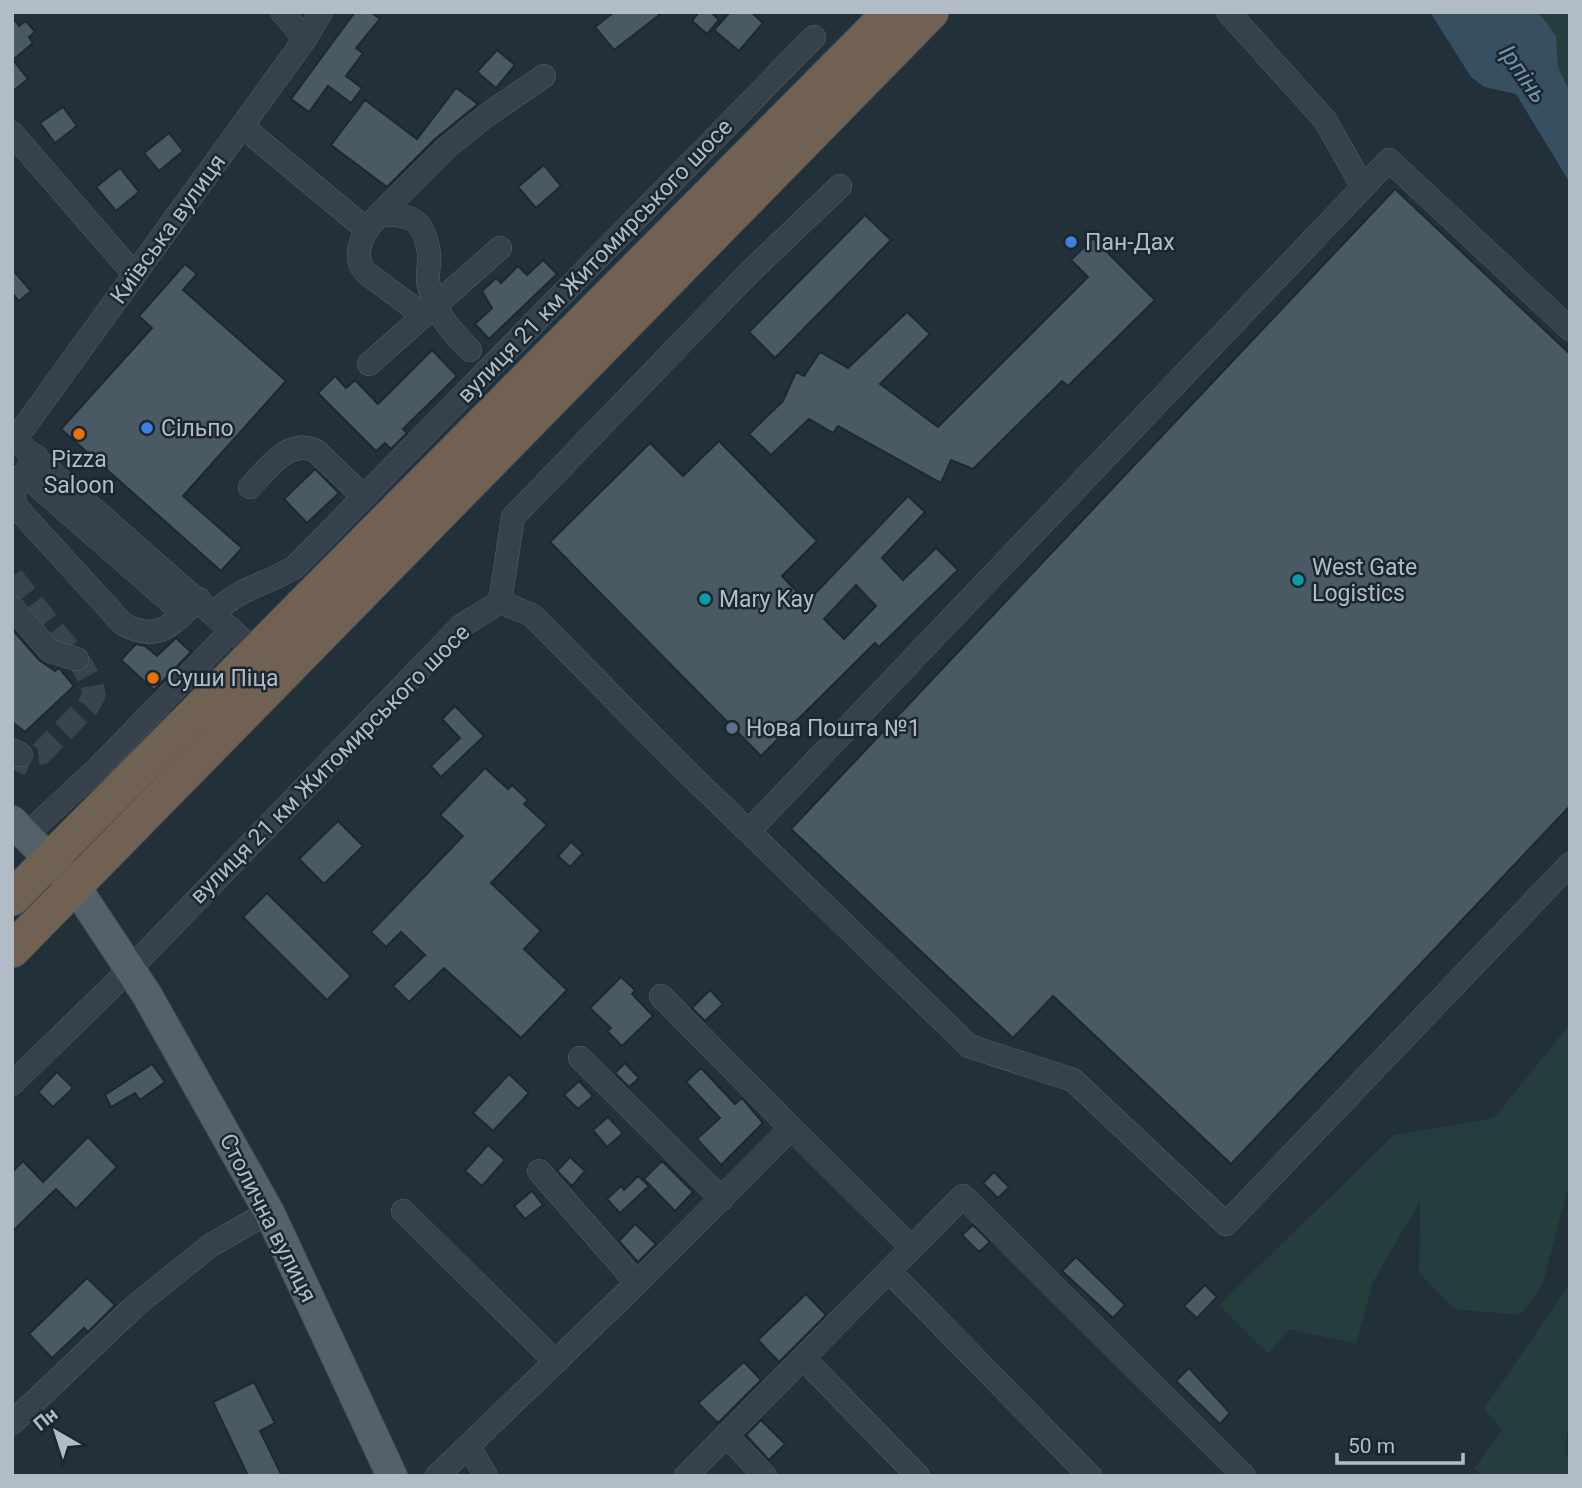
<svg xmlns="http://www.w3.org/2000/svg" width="1582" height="1488" font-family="Roboto,sans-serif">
<rect width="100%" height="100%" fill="#22303a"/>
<g fill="#253d3c">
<polygon points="1510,12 1570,12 1570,145"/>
<polygon points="1570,1024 1570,1180 1542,1286 1520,1315 1454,1309 1419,1273 1420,1201 1373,1282 1356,1344 1289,1329 1268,1354 1219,1305 1394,1135 1494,1118"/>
<polygon points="1570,1283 1570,1405 1565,1454 1570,1462 1570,1476 1482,1476 1474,1469 1502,1429 1484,1409"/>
</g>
<polygon fill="#364f61" points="1430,12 1535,12 1542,17 1556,36 1558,67 1570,92 1570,183 1516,94 1484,87 1471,77"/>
<g fill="#4a5a65" stroke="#1d2831" stroke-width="2" fill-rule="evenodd">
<polygon points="355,12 371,12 380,19 356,48 363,53 346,76 362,88 351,103 328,86 309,112 291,99"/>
<polygon points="614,12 663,12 614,50 595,27"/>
<polygon points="699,12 711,12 719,20 707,34 692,21"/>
<polygon points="730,12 751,12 763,23 739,51 714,30"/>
<polygon points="12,17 19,26 26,21 35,32 29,37 33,43 13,60 28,79 12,92"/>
<polygon points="497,50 515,65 496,88 477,72"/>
<polygon points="456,88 478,104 435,139 387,187 331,145 365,100 417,139"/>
<polygon points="63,107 77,126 55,143 40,123"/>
<polygon points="169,133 183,151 159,171 144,153"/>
<polygon points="544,165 561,186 536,208 518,187"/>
<polygon points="120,168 139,192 116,211 96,187"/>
<polygon points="1395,189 1570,354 1570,806 1231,1164 1053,996 1013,1038 791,829"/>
<polygon points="865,215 891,240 775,358 749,332"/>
<polygon points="1093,238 1155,300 1068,386 1062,381 973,469 951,460 941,483 838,426 833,433 809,419 771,455 749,434 783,401 796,372 804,376 820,352 848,368 907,312 930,334 880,384 938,427 1088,277 1071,260"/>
<polygon points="543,260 557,274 489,339 475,324 492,308 482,291 496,278 501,283 518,266 527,275"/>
<polygon points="185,264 197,274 183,290 286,381 183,496 242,548 221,571 61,429 152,328 139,316"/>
<polygon points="12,269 31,291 19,301 12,293"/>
<polygon points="432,350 457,376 403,429 407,433 391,449 385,443 376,451 318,393 335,376 346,388 355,380 378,404"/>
<path d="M 719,441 L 817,541 L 782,576 L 807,602 L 908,496 L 925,512 L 882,558 L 903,580 L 936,548 L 958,570 L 879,647 L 875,643 L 761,756 L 550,542 L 650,443 L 683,476 ZM 856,585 L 876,606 L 844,639 L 824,619 Z"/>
<polygon points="315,469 339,493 307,523 284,499"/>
<polygon points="12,629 39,660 55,671 59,668 74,686 25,732 12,722"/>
<polygon points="176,638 191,652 154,690 121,660 136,644 145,646 157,656"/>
<polygon points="455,706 484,736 441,777 431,766 460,738 442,719"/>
<polygon points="485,768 508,789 512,785 528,800 524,804 547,825 491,883 541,931 524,949 567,990 521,1038 444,968 409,1002 393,986 425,955 401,932 386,947 371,932 463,836 440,815"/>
<polygon points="338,821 363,846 324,884 299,859"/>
<polygon points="571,842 583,853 570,867 558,856"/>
<polygon points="267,893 351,976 327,1000 243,917"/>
<polygon points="621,977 635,990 632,994 653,1016 622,1046 607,1031 611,1028 590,1008"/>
<polygon points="710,990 723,1004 705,1021 692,1008"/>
<polygon points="625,1063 639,1078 629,1087 615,1073"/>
<polygon points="152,1064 165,1082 140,1100 135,1093 111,1107 105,1095"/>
<polygon points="701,1068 735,1104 742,1098 763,1123 721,1165 697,1139 720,1118 686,1082"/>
<polygon points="57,1072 73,1088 53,1107 38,1092"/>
<polygon points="509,1074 529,1093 493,1131 473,1113"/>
<polygon points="579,1081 593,1096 578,1109 564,1095"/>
<polygon points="608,1117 623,1133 607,1147 593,1130"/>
<polygon points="88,1137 117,1167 76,1209 56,1189 12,1232 12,1172 23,1161 43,1182"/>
<polygon points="488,1145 505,1160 482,1186 465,1171"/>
<polygon points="570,1157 585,1171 572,1186 557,1171"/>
<polygon points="662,1161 693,1192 675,1211 644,1179"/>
<polygon points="994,1172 1009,1187 998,1198 983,1183"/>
<polygon points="638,1176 649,1186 620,1213 607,1199 621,1186 624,1190"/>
<polygon points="532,1191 543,1205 525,1219 514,1206"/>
<polygon points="635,1224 656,1244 638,1262 619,1241"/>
<polygon points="973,1225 990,1242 979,1252 962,1235"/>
<polygon points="1076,1257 1125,1305 1113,1318 1062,1271"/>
<polygon points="87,1278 115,1305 88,1332 84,1328 52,1358 29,1334"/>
<polygon points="1205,1285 1217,1297 1197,1318 1184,1306"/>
<polygon points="806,1294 826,1315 779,1362 758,1340"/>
<polygon points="744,1362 761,1380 718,1423 698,1403"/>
<polygon points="1189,1368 1230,1413 1220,1424 1176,1381"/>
<polygon points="254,1382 275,1423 260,1431 282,1476 248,1476 213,1402"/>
<polygon points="761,1420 785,1444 769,1460 746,1435"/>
</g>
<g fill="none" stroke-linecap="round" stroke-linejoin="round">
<polyline stroke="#37454f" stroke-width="23" stroke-dasharray="23 11" stroke-linecap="butt" points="12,577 83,667 92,683 94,695 88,706 41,753 21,755 12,776"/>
<g stroke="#545f68" stroke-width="24">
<g id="minor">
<polyline points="282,12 305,39"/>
<polyline points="1228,12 1325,120 1363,187"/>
<polyline points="243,127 366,229"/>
<polyline points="12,133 134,274"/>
<polyline points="378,216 445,149 487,115 544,76"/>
<path d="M 423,315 L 365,272 C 351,253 363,232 378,216 C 410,212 425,220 429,254 C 430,263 427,273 428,282 C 433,310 450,330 470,350"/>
<polyline points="369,364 500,248"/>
<polyline points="15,440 256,652"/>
<polyline points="12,444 305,39 321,12"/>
<path d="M 36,456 L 13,492 L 16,507 L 123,624 C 160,644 172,623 199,599"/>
<polyline points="24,474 183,613"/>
<path d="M 250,487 C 268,469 289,437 316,451 L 364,497"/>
<polyline points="500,602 532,615 674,759 969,1046 1073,1080 1226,1224 1570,864"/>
<polyline points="12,607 50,651 77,659"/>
<path d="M 214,613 C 242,586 264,586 295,567 L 814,37"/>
<polyline points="12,750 21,755"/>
<polyline points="749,831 1389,160 1570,329"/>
<polyline points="26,835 96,770 232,630"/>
<polyline points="661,996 791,1128"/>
<polyline points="580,1058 722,1199"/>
<polyline points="12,1084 131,968 461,626 500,602 513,517 750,272 840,186"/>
<polyline points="539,1171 637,1283"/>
<polyline points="403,1211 556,1362"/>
<polyline points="889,1271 1090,1476"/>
<polyline points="803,1358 918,1476"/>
<polyline points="12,1423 135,1306 211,1245 269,1212"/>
<polyline points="726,1435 765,1476"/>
<polyline points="469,1447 486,1476"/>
<polyline points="437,1476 637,1283 791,1128 912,1248"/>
<polyline points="686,1476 963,1196 1244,1476"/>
</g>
</g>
<g stroke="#424d56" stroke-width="32">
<polyline id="major" points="12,821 75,886 147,995 269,1212 392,1476"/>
</g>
<g stroke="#414c55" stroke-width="37">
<g id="highway">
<polyline points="12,898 891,12"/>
<polyline points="12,950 931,12"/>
</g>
</g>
<use href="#minor" stroke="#36414b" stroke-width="23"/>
<use href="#major" stroke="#54616b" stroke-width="30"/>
<use href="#highway" stroke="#716153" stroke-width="35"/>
</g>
<g fill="#3f7fe0" stroke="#1b262f" stroke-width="2.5">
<circle cx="1071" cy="242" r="7"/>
<circle cx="147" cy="428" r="7"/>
</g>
<g fill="#e8710a" stroke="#1b262f" stroke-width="2.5">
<circle cx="79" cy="434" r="7"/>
<circle cx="153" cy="678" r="7"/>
</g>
<g fill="#0f9aa8" stroke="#1b262f" stroke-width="2.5">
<circle cx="1298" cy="580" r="7"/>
<circle cx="705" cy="599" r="7"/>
</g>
<circle fill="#5c6f8a" stroke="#1b262f" stroke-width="2.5" cx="732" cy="728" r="7"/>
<g text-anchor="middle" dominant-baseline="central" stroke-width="5" stroke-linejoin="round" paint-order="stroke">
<g font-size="23" fill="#b1bcc6" stroke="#1b262f">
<text transform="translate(168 229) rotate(-54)">Київська вулиця</text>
<text transform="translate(595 261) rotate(-46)">вулиця 21 км Житомирського шосе</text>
<text transform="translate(330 764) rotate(-45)">вулиця 21 км Житомирського шосе</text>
<text transform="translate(268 1218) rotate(63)">Столична вулиця</text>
</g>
<g font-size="23" fill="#b1bcc6" stroke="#1b262f" text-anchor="start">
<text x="1085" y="242">Пан-Дах</text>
<text x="161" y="428">Сільпо</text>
<text x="79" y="459" text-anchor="middle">Pizza<tspan x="79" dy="26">Saloon</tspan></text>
<text x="1312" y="567">West Gate<tspan x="1312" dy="26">Logistics</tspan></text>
<text x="719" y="599">Mary Kay</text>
<text x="167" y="678">Суши Піца</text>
<text x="746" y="728">Нова Пошта №1</text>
</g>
<g font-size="24" font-style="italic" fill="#7192aa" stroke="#1b262f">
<text transform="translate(1523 74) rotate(55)">Ірпінь</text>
</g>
</g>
<rect width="1582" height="1488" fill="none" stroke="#b1bcc6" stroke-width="28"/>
<g transform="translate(56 1432) rotate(321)" stroke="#1b262f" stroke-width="5" paint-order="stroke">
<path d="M0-5L12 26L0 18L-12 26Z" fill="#b1bcc6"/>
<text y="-10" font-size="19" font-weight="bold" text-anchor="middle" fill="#b1bcc6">Пн</text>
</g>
<path d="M1337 1453v10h126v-10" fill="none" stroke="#b1bcc6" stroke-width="3.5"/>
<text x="1348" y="1453" font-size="21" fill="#b1bcc6" stroke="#1b262f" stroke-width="5" paint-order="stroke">50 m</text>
</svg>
